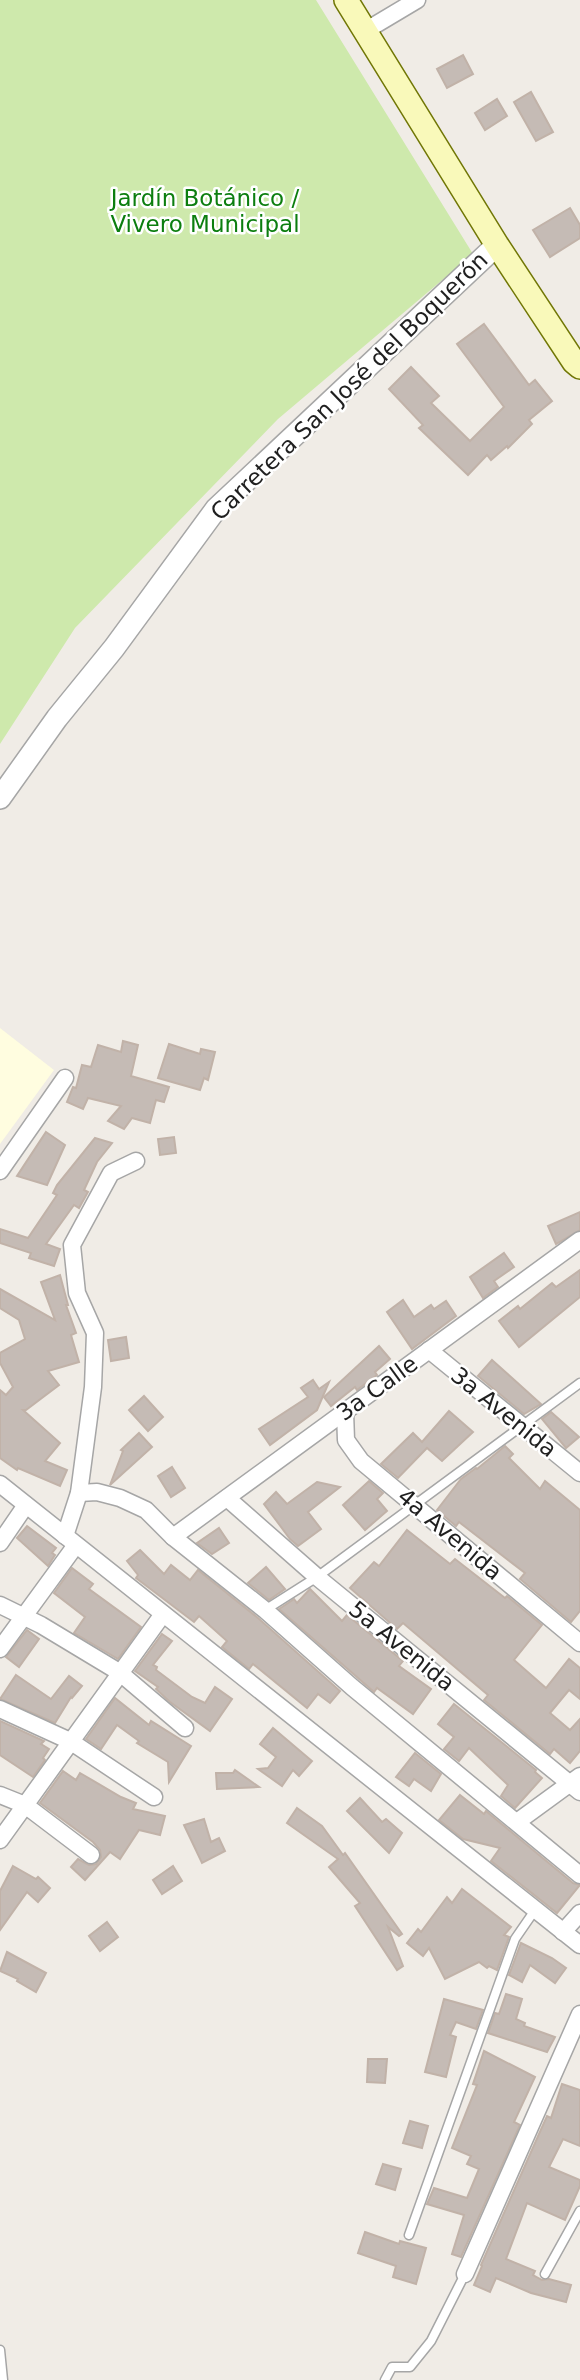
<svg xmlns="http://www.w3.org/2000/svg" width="580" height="2380" font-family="'DejaVu Sans',sans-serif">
<rect width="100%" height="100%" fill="#f0ece6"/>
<polygon fill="#fffde0" points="0,1028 54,1070 0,1144"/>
<polygon fill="#cee9ac" points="0,0 316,0 473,254 278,419 75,628 0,744"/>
<g fill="#c5bbb5" stroke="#c1b2a8" stroke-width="2">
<polygon points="463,55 473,74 447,88 437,69"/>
<polygon points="531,92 553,132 536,141 514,102"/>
<polygon points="497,99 507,116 485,130 475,113"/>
<polygon points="570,208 580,225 580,238 550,257 533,230"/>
<polygon points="484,324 529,385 535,380 552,401 529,420 532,424 508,448 507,446 491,460 487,455 468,475 419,428 423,425 389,389 411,367 439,396 431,403 470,441 504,407 457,344"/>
<polygon points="123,1041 138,1045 131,1076 169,1087 164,1102 156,1100 150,1123 132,1118 124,1129 108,1121 121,1106 88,1098 83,1109 67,1102 73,1087 76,1088 82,1065 91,1067 98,1045 121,1052"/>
<polygon points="169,1044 200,1054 201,1049 215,1052 208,1080 204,1078 200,1090 158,1078"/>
<polygon points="46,1132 65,1145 47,1185 17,1176"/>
<polygon points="174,1137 176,1153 160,1155 158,1139"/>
<polygon points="95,1138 112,1143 97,1162 84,1190 88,1192 79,1208 74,1205 46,1244 60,1249 54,1266 29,1258 31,1253 0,1243 0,1229 28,1238 57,1195 53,1193 57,1185"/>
<polygon points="580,1212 580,1230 556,1244 548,1226"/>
<polygon points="504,1253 514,1267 494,1281 498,1287 483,1298 470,1277"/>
<polygon points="580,1270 580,1297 519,1347 499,1321 518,1306 520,1309 552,1283 556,1287"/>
<polygon points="60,1275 68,1305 66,1305 76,1333 71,1335 79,1362 48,1371 59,1385 26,1410 23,1410 60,1443 45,1461 67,1470 60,1486 18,1468 17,1470 0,1458 0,1390 6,1395 13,1387 0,1363 0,1353 25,1339 19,1320 0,1308 0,1289 55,1320 41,1282"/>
<polygon points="403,1300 414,1317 431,1305 434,1309 446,1301 456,1316 412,1349 387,1312"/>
<polygon points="126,1337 129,1358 111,1361 108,1340"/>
<polygon points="379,1346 390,1359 375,1372 377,1375 357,1390 355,1387 331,1406 324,1397"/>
<polygon points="492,1360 511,1377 541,1404 524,1414 478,1376"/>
<polygon points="313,1380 319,1389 329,1382 317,1410 270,1445 259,1429 308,1397 301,1388"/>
<polygon points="144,1396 163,1417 148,1431 129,1410"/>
<polygon points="449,1411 473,1432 442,1461 427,1448 398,1478 381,1464 413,1433 422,1442"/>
<polygon points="551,1412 579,1437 566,1448 542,1419"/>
<polygon points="139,1433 152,1447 110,1485 123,1451 121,1450"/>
<polygon points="505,1446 513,1454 509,1458 540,1489 545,1481 580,1510 580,1611 571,1622 520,1579 525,1573 459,1522 456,1526 437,1510 461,1479 476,1468 477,1469"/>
<polygon points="172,1467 185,1488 171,1497 158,1476"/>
<polygon points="369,1481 383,1493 377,1499 387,1511 365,1530 343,1505"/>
<polygon points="317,1482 340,1487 308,1512 321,1529 298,1546 290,1539 264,1504 276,1492 287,1504"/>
<polygon points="27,1526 56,1548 52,1553 55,1555 48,1566 17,1538"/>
<polygon points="219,1528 229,1543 212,1554 197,1543"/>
<polygon points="407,1530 450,1564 455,1559 505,1598 507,1596 542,1625 514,1660 546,1688 569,1659 580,1668 580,1699 569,1690 550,1713 570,1730 580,1719 580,1751 570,1763 554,1749 550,1754 484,1700 488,1695 403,1623 397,1629 350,1588 374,1562 379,1566"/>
<polygon points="140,1550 164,1574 171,1565 190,1580 198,1570 258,1618 340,1691 330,1703 318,1694 307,1708 253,1664 249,1669 222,1647 227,1641 199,1616 194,1622 136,1578 138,1575 127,1561"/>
<polygon points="266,1567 285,1589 269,1600 248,1583"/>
<polygon points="72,1568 93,1584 89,1589 141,1627 118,1659 74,1633 85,1617 54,1593"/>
<polygon points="310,1589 342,1621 347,1615 403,1661 399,1666 431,1689 413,1714 377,1688 374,1692 279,1609 294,1599 297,1603"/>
<polygon points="27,1630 39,1639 19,1667 6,1657"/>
<polygon points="162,1634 172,1641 153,1665 157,1667 156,1670 192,1697 205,1703 215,1687 232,1699 210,1731 170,1702 156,1689 158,1687 135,1671"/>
<polygon points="16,1675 51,1699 69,1676 82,1686 72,1698 71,1697 55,1723 0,1699"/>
<polygon points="115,1698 149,1725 151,1721 191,1746 169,1782 168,1762 137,1743 139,1741 117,1725 101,1749 86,1739"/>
<polygon points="454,1704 536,1770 535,1772 542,1778 515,1808 501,1796 508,1785 469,1748 459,1761 444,1749 454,1737 438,1724"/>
<polygon points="0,1721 44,1741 41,1744 49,1749 43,1758 45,1760 33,1777 0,1755"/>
<polygon points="273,1728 312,1761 299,1776 293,1770 282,1786 258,1769 268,1768 276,1757 260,1744"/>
<polygon points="415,1753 441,1774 431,1791 414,1779 409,1786 396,1777"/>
<polygon points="235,1770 259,1787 217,1789 216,1773 233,1773"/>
<polygon points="63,1771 76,1780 80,1773 121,1797 136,1803 133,1809 165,1816 160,1835 139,1830 120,1859 110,1852 85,1880 71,1867 78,1859 89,1865 96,1864 101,1857 100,1850 93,1842 40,1803"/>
<polygon points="460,1795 484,1814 486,1811 573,1883 580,1885 557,1913 491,1861 500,1848 463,1839 439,1820"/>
<polygon points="360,1798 382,1822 386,1819 402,1833 389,1853 347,1811"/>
<polygon points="297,1808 322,1826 343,1855 345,1853 402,1934 399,1936 388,1927 403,1966 397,1970 355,1906 360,1903 329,1867 338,1859 287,1823"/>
<polygon points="204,1819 211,1842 219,1838 225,1851 202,1863 184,1825"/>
<polygon points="13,1866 36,1879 38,1877 50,1888 38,1902 27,1892 0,1930 0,1891"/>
<polygon points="173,1866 182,1881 162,1894 153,1880"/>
<polygon points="462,1889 511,1927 504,1935 509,1937 497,1970 489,1966 487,1968 479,1962 445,1979 429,1948 423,1956 407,1943 418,1929 421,1932 447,1897 452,1903"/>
<polygon points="107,1922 118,1937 100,1951 89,1936"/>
<polygon points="521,1943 552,1958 566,1968 555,1983 530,1965 522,1982 509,1975"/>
<polygon points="7,1952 46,1973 36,1992 17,1981 18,1979 0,1971"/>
<polygon points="506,1994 522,1999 516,2019 525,2023 524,2026 555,2037 547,2052 488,2033 495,2013 499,2014"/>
<polygon points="444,1999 483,2010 476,2029 456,2022 450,2035 456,2037 446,2077 425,2072"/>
<polygon points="484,2051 535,2077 514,2122 520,2125 461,2257 452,2254 464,2215 427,2204 434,2188 467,2198 479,2169 467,2164 471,2156 452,2148 477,2085 473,2084"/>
<polygon points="368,2059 387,2059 385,2083 367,2082"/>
<polygon points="562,2084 580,2090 580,2146 563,2139 549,2167 580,2180 580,2186 565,2220 527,2203 506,2259 535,2271 533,2275 542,2280 549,2279 571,2285 566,2302 531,2293 496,2278 490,2292 474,2285 482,2266 481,2265 539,2134 547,2116 551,2118"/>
<polygon points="410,2121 428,2126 422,2148 403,2143"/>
<polygon points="383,2164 401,2169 395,2190 376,2184"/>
<polygon points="365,2232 399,2244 400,2241 426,2248 416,2284 393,2277 396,2266 358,2253"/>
</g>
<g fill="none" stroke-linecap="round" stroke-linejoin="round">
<g stroke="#a6a6a6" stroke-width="11">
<g id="service">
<polyline points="265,1610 317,1577 580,1383"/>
<polyline points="409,2235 515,1939 535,1910"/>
<polyline points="545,2274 580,2211"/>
<polyline points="0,2350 3,2380"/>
<polyline points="385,2380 392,2367 410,2367 431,2341 465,2274"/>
</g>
</g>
<g stroke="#a6a6a6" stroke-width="19">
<g id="minor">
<polyline points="365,31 417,0"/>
<polyline points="0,1171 65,1078"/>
<polyline points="429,1350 580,1473"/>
<polyline points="345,1412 346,1440 361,1461 580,1643"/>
<polyline points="0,1484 580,1945"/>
<polyline points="79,1493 97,1492 120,1498 146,1510 173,1537 265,1610 352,1687 580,1875"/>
<polyline points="227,1498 317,1577 580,1792"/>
<polyline points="65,1536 79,1493 93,1387 95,1333 77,1293 72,1245 111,1173 136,1161"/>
<polyline points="173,1537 580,1240"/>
<polyline points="0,1543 26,1505"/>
<polyline points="0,1605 41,1625 119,1672 185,1728"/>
<polyline points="0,1649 76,1545"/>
<polyline points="0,1709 70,1741 154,1797"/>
<polyline points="0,1795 25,1805 91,1855"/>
<polyline points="517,1822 580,1776"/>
<polyline points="0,1840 163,1614"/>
<polyline points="563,1932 580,1913"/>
<polyline points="465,2274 580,2014"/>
</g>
</g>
<g stroke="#a6a6a6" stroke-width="24">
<polyline id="tertiary" points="0,798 57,718 114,648 216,509 497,245"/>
</g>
<g stroke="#717706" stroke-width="26">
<polyline id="secondary" points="346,0 497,245 574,362 580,367"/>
</g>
<use href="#service" stroke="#fff" stroke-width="8"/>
<use href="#minor" stroke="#fff" stroke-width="16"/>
<use href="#tertiary" stroke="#fff" stroke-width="21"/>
<use href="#secondary" stroke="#f9f9ba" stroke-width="23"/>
</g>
<g text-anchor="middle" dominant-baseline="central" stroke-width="5" stroke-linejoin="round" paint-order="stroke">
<g font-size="23" fill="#0c7e0f" stroke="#fff">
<text x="205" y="198">Jardín Botánico /<tspan x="205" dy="26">Vivero Municipal</tspan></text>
</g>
<g font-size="23" fill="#1f1f1f" stroke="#fff">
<text transform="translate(349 386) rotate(-44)">Carretera San José del Boquerón</text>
<text transform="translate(377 1388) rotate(-36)">3a Calle</text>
<text transform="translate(504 1412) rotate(39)">3a Avenida</text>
<text transform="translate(450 1534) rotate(40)">4a Avenida</text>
<text transform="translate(402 1646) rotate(39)">5a Avenida</text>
</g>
</g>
</svg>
